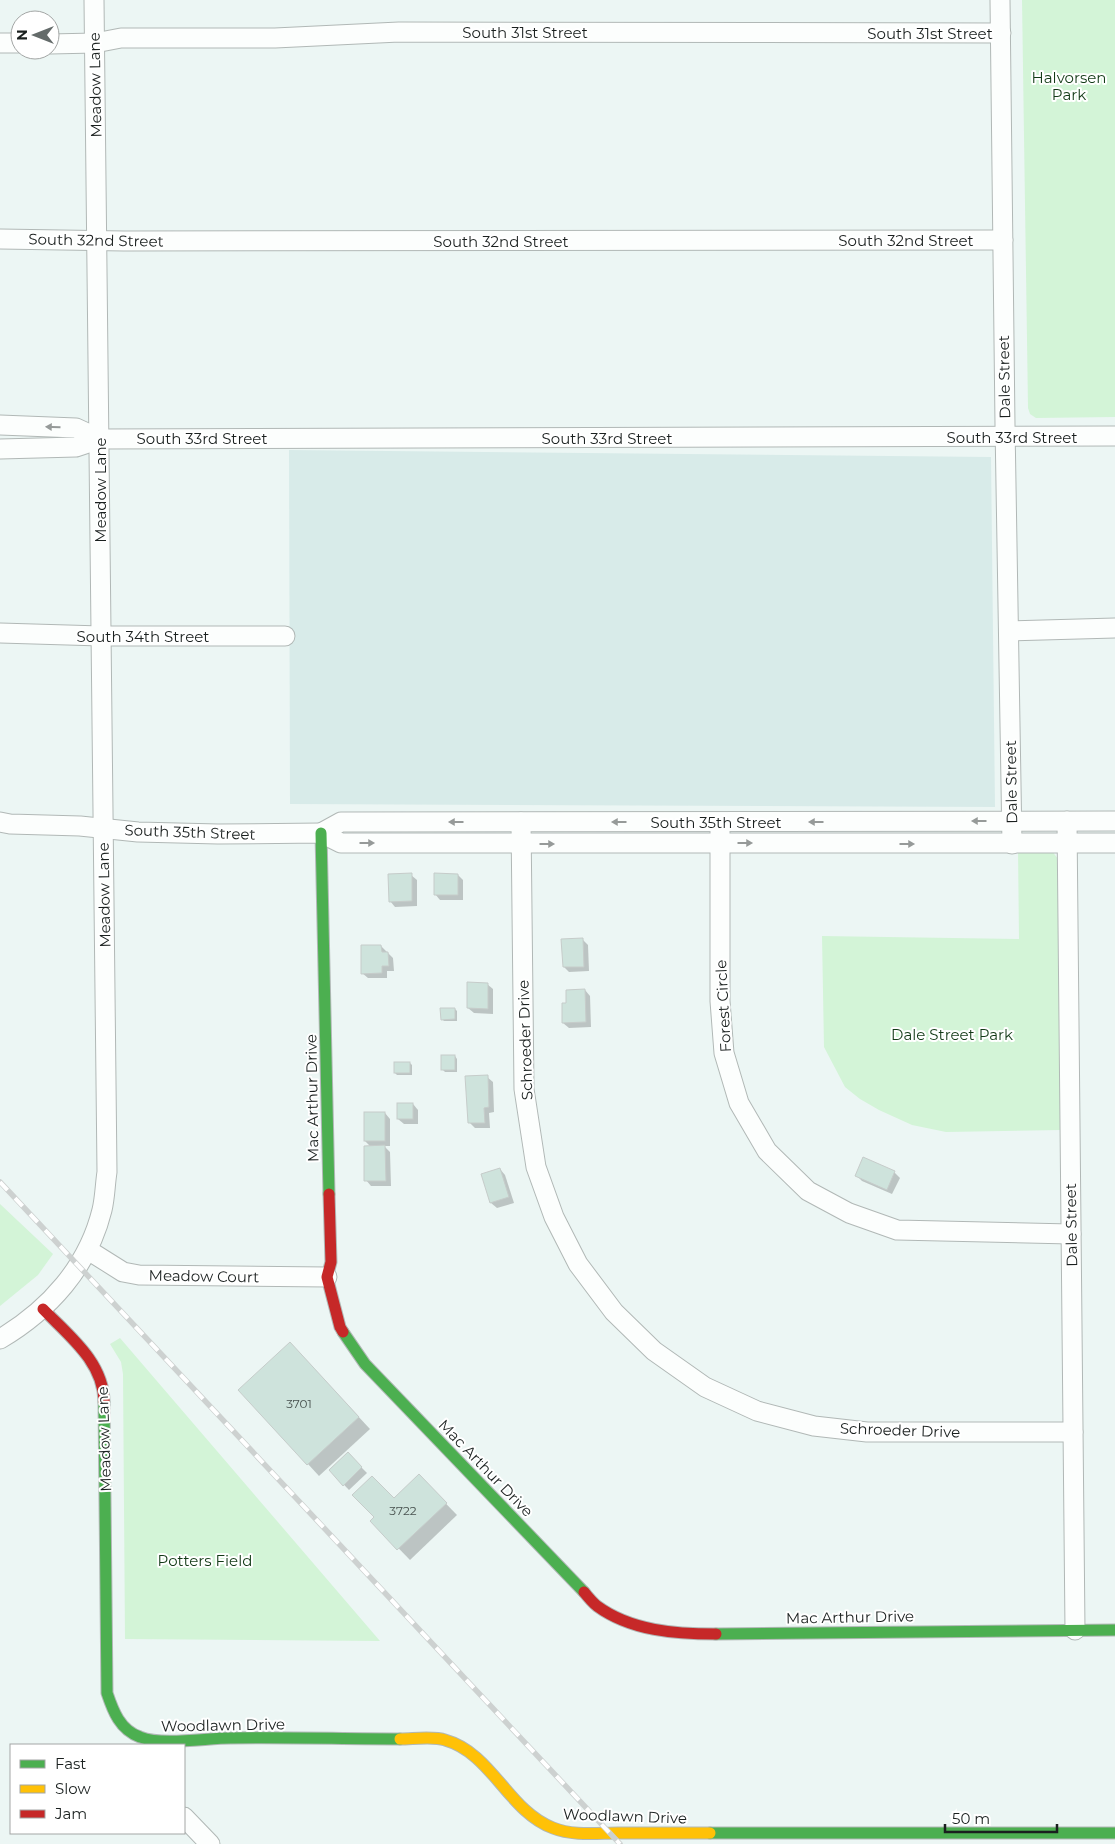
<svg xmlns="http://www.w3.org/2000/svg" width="1115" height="1844" font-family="Montserrat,sans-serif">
<rect width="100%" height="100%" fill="#ecf6f4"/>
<polygon fill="#d8ebe9" points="289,450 991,457 995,807 290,804"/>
<g fill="#d3f4d7">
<polygon points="1022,0 1115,0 1115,417 1036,418 1030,414 1028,408"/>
<polygon points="1018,850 1052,851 1058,859 1061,1130 946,1132 912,1125 879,1110 860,1099 845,1087 824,1047 822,936 1019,939"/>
<polygon points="0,1204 53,1254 38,1275 0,1306"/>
<polygon points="120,1338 380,1641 125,1639 123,1374 121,1362 110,1344"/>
</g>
<g fill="#0003">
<polygon points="411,875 417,880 417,906 395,907 390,901"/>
<polygon points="458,875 463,880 463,900 440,900 435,894"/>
<polygon points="583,940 588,945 589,971 569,972 564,967"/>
<polygon points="381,946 393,958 394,971 387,971 387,978 368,978 362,973"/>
<polygon points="487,984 493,989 493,1014 474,1013 468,1008"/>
<polygon points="585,990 590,996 591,1027 569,1028 563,1023"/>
<polygon points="455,1009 457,1011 457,1021 444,1021 442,1019"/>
<polygon points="455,1056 457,1059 457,1072 445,1072 442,1069"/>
<polygon points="410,1063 412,1065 412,1075 397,1075 395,1073"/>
<polygon points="487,1077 493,1082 494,1112 489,1113 490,1128 475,1128 470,1123"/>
<polygon points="413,1104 418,1110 418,1124 404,1124 398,1119"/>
<polygon points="385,1113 390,1119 390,1146 384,1146 390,1152 391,1186 371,1186 366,1180 371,1147 365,1141"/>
<polygon points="500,1169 505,1175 514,1203 497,1208 491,1203 483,1175"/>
<polygon points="894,1172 900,1178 892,1194 862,1181 856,1175"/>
<polygon points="301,1355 370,1429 319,1476 240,1390"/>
<polygon points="348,1454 367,1473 349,1490 330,1470"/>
<polygon points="419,1476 457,1515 410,1560 372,1521"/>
</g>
<g fill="#cee3dc" stroke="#c6ccca">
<polygon points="412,873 412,901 389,902 388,874"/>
<polygon points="434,873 458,874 458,895 434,895"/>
<polygon points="583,938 584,967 563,967 561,939"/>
<polygon points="361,945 381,945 382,952 388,952 389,966 382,966 382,973 361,974"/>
<polygon points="467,982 488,983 488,1009 467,1008"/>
<polygon points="585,989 586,1022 562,1023 562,1003 566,1003 566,990"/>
<polygon points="440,1008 455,1008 455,1019 441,1020"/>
<rect x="441" y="1055" width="14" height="15"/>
<rect x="394" y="1062" width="16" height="11"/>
<polygon points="488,1075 489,1107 484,1108 485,1123 468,1123 465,1076"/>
<rect x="397" y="1103" width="16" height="16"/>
<rect x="364" y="1112" width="21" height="29"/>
<polygon points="385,1145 386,1181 364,1181 364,1146"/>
<polygon points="863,1157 895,1171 887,1190 855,1176"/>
<polygon points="500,1168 509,1197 490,1203 481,1174"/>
<polygon points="290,1342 359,1417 307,1465 238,1390"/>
<polygon points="348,1452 362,1467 343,1486 329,1470"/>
<polygon points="419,1474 447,1503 397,1550 370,1521 374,1517 352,1495 372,1476 394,1498"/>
</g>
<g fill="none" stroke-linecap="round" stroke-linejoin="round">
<g stroke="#b1b8b6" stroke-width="21">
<g id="street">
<polyline points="1000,0 1005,425 1012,844"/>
<polyline points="0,43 20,43"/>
<polyline points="50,44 95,43 121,38 275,38 399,32 1001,33"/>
<polyline points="0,239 124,241 1003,240"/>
<polyline points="0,425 76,428 100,439"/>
<polyline points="0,449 76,447 100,439 1115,436"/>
<polyline points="1009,631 1115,628"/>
<polyline points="0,633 101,636 285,636"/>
<polyline points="1067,821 1075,1630"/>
<polyline points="0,822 10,824 80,826 138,832 218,834 321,833 341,843 1115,843"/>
<polyline points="521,822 524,1089 536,1167 554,1217 578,1264 614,1312 654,1351 705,1387 757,1411 814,1426 867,1432 1073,1432"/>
<polyline points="720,831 720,1001 724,1053 739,1103 767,1151 808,1191 849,1213 897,1230 1071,1234"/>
<polyline points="321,833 341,822 1115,821"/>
<polyline points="88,1250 123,1272 139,1275 327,1277"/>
<path d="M 0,1339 C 49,1310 88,1267 102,1210 C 105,1198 105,1185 107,1172 L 94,0"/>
<polyline points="184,1817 210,1844"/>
</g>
</g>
<g stroke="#b1b8b6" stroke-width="13">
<g id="fast">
<polyline points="321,833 329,1194"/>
<polyline points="343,1332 365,1364 584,1592"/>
<path d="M 104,1402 L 107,1693 C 113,1711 120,1730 140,1737 C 163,1746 206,1738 231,1738 C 287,1737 343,1739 400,1739"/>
<polyline points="716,1634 1115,1630"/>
<polyline points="710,1833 1115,1833"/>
</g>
</g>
<g stroke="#b1b8b6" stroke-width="13">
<path id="slow" d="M 400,1739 C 413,1739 434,1736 445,1740 C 492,1753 508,1811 553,1828 C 573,1836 597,1833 618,1833 C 648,1833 679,1833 710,1833"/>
</g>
<g stroke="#b1b8b6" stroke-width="13">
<g id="jam">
<polyline points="329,1194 331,1262 327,1277 340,1327 343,1332"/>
<path d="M 43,1309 C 68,1335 104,1362 104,1402"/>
<path d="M 584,1592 C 588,1597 592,1602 597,1606 C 631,1631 676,1634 716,1634"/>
</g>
</g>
<use href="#street" stroke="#fcfefd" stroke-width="19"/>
<use href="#fast" stroke="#4caf50" stroke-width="11"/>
<use href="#slow" stroke="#ffc107" stroke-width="11"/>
<use href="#jam" stroke="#c62828" stroke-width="11"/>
<g stroke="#cdd1d0" stroke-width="5.5">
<polyline id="rail" points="0,1182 620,1844"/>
</g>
<use href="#rail" stroke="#fff" stroke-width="4" stroke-dasharray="11" stroke-linecap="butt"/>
</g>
<defs><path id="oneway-solid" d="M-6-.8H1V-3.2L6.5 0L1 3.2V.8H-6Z" transform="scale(1.25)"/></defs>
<g fill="#969a99">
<use href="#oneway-solid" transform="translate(53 427) rotate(-178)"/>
<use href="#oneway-solid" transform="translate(979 821) rotate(180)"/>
<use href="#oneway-solid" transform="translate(456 822) rotate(-180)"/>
<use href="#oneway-solid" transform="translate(619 822) rotate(180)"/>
<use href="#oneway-solid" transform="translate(816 822) rotate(180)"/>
<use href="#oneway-solid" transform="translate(367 843)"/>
<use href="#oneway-solid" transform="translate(745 843)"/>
<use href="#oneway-solid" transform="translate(547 844)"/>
<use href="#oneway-solid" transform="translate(907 844)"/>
</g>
<g text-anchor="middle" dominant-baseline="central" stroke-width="4" stroke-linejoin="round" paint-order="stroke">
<g font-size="12" fill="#47514e">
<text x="299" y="1403">3701</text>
<text x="403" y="1510">3722</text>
</g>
<g font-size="15" fill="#1a201f" stroke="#fff">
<text x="525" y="32">South 31st Street</text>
<text x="930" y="33">South 31st Street</text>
<text transform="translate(95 85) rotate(-91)">Meadow Lane</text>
<text transform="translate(96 240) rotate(1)">South 32nd Street</text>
<text x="906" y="240">South 32nd Street</text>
<text x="501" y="241">South 32nd Street</text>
<text transform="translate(1004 377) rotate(-91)">Dale Street</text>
<text x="1012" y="437">South 33rd Street</text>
<text x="202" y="438">South 33rd Street</text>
<text x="607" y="438">South 33rd Street</text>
<text transform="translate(100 490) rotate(-90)">Meadow Lane</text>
<text x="143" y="636">South 34th Street</text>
<text transform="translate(1011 782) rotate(-91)">Dale Street</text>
<text x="716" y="822">South 35th Street</text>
<text transform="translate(190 832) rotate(2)">South 35th Street</text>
<text transform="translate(104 895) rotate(-91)">Meadow Lane</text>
<text transform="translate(723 1006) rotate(-93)">Forest Circle</text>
<text transform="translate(525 1040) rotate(-92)">Schroeder Drive</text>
<text transform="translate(312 1098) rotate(-91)">Mac Arthur Drive</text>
<text transform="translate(1071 1225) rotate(-91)">Dale Street</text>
<text transform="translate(204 1276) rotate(1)">Meadow Court</text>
<text transform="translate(900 1430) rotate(2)">Schroeder Drive</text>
<text transform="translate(104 1439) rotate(-92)">Meadow Lane</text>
<text transform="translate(486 1468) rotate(46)">Mac Arthur Drive</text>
<text transform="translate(850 1617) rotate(-1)">Mac Arthur Drive</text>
<text transform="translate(223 1725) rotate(-1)">Woodlawn Drive</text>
<text transform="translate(625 1816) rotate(2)">Woodlawn Drive</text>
</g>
<g font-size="15" fill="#123a16" stroke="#fff">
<text x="1069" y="77">Halvorsen<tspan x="1069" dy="17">Park</tspan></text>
<text x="952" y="1034">Dale Street Park</text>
<text x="205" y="1560">Potters Field</text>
</g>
</g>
<rect x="10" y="1744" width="175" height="90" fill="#ffffff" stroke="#a3a6a5"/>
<rect x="20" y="1760" width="25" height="8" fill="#4caf50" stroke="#a3a6a5"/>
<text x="55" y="1769" font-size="15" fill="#1a201f">Fast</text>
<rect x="20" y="1785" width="25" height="8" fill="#ffc107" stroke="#a3a6a5"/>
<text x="55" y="1794" font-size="15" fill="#1a201f">Slow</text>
<rect x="20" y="1810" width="25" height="8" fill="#c62828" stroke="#a3a6a5"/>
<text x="55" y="1819" font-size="15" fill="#1a201f">Jam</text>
<g transform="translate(35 35) rotate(270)"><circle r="24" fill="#ffffff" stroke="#a3a6a5"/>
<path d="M0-4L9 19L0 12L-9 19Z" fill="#646b6a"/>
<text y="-8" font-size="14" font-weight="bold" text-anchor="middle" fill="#1a201f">N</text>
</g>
<path d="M945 1824v8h112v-8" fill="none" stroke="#1a201f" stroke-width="2.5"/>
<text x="952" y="1824" font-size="15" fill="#1a201f" stroke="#ffffff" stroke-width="4" paint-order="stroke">50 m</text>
</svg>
